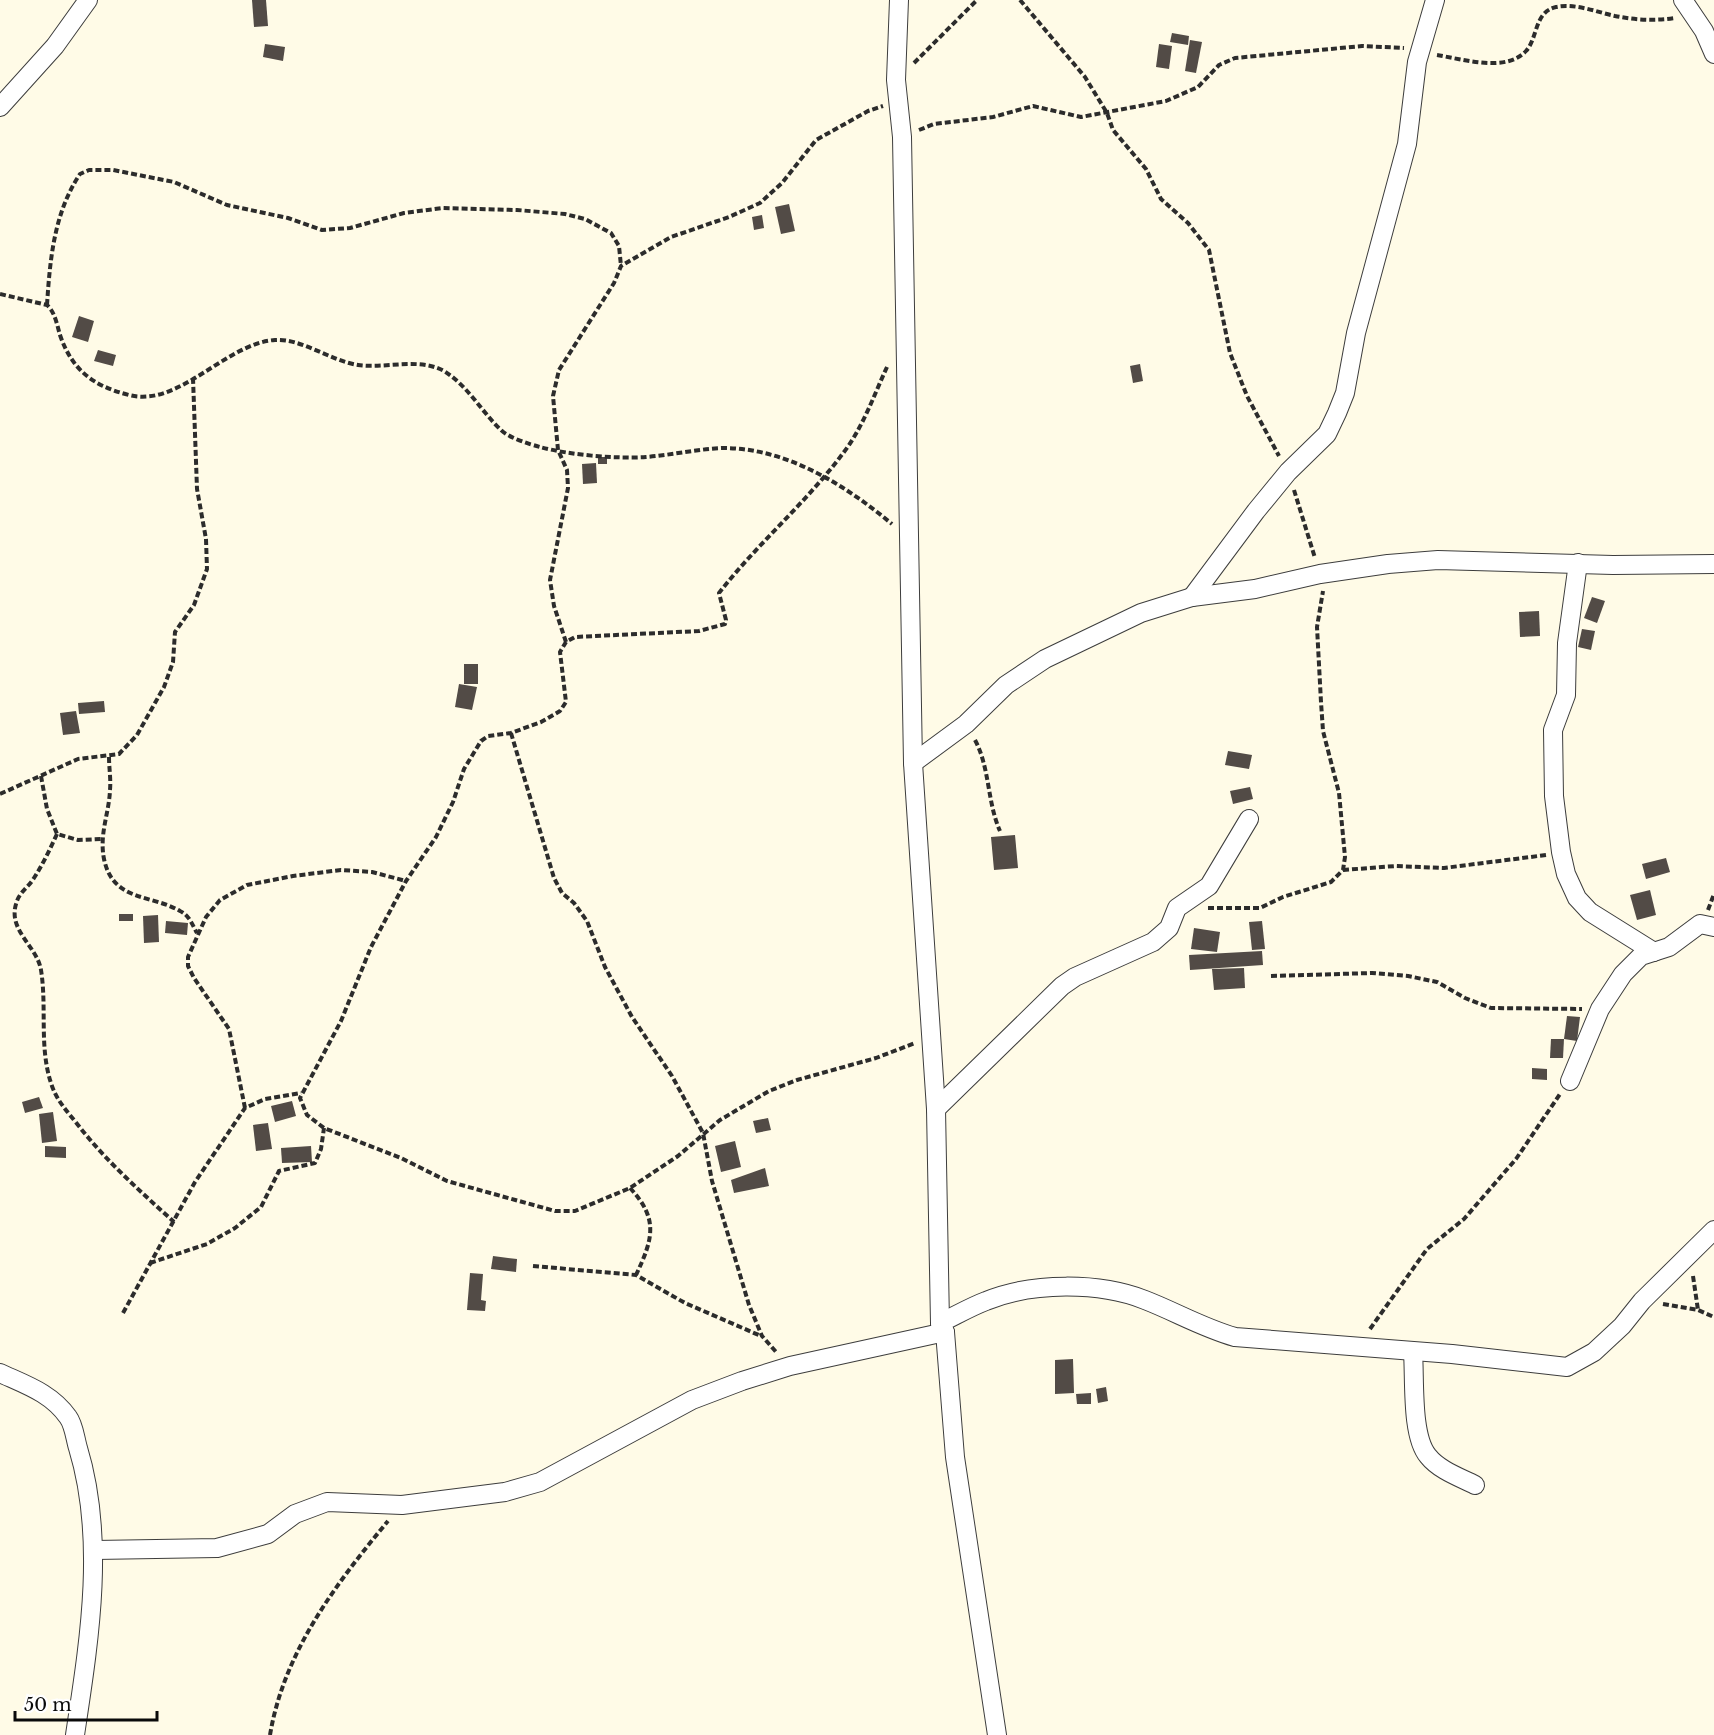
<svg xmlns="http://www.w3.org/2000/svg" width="1714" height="1735" font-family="'Libre Baskerville',serif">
<rect width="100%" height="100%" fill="#fffbe7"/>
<g fill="#524b46">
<polygon points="252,0 266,0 268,26 254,27"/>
<polygon points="1172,33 1189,36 1188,45 1170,42"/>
<polygon points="1190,40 1202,42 1196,73 1185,71"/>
<polygon points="265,44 285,47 283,61 263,57"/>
<polygon points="1159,44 1172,46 1169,69 1156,67"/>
<polygon points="789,204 795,231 781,234 775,207"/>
<polygon points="762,215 764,228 754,230 752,217"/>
<polygon points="79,316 94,321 88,342 72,337"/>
<polygon points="98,350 116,355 113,366 94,361"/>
<polygon points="1140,364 1143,381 1133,383 1130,366"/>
<rect x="598" y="457" width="9" height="7"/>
<polygon points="596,463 597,483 583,484 582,464"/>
<polygon points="1592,597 1605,601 1597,623 1584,618"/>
<polygon points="1539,611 1540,636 1520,637 1519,612"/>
<polygon points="1582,629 1595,631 1591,650 1578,647"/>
<rect x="464" y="664" width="14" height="20"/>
<polygon points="459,684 477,687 472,710 455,707"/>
<polygon points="104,701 105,712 79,714 78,703"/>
<polygon points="76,711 80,733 63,735 60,713"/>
<polygon points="1228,751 1252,755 1249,769 1225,765"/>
<polygon points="1250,787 1253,799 1233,804 1230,791"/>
<polygon points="1015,835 1018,868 994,870 991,837"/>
<polygon points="1666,858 1670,872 1646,879 1642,864"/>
<polygon points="1650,890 1656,915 1637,920 1630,895"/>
<rect x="119" y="914" width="14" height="7"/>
<polygon points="158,915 159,942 144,943 143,916"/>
<polygon points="166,921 188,923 187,935 165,933"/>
<polygon points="1262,921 1265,949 1252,950 1249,922"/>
<polygon points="1194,928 1220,932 1217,952 1191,949"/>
<polygon points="1262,951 1263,965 1190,970 1189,955"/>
<polygon points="1244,968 1245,988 1214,990 1212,969"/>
<polygon points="1567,1016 1580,1017 1577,1041 1564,1039"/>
<polygon points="1551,1039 1564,1039 1563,1058 1550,1058"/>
<polygon points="1532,1068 1547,1069 1547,1080 1532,1079"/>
<polygon points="39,1097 43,1108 25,1113 22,1102"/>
<polygon points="292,1101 296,1116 275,1122 271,1106"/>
<polygon points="53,1112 57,1141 42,1143 39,1114"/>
<polygon points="768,1118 771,1130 756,1133 753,1121"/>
<polygon points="268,1123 272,1149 256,1151 253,1125"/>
<polygon points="735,1141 741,1167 721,1172 715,1146"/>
<polygon points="45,1146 66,1147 66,1158 45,1157"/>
<polygon points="311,1146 312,1162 282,1163 281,1148"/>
<polygon points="765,1168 769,1186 734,1193 731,1180"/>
<polygon points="493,1256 517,1259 516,1272 491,1269"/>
<polygon points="470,1273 483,1274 481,1300 486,1301 485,1311 467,1310"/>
<polygon points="1073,1359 1074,1393 1055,1394 1055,1360"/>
<polygon points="1106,1387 1108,1401 1098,1403 1096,1389"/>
<polygon points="1091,1393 1091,1404 1077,1404 1076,1394"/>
</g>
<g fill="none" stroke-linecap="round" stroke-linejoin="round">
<g stroke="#3d3d3d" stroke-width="20">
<g id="minor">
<polyline points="899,0 896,80 902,137 913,763 936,1109 940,1323 945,1332 955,1457 997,1735"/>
<polyline points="1683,0 1704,31 1714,54"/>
<polyline points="0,107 55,46 88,0"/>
<polyline points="1578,563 1567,643 1566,695 1553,730 1554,796 1561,852 1566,874 1577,898 1590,912 1654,952"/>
<polyline points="1192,597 1256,511 1288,472 1327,434 1337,413 1345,393 1356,333 1407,144 1417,62 1435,0"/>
<polyline points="913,763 966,724 1006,685 1045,659 1141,613 1192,597 1255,589 1320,574 1388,564 1438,560 1613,565 1714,564"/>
<polyline points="1570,1081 1600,1009 1623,974 1641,956 1669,947 1700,924 1714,927"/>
<polyline points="936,1109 1062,986 1075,977 1153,942 1169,928 1177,908 1209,886 1249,819"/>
<path d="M 940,1323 C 955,1316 970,1307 986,1301 C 1033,1282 1099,1282 1145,1300 C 1176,1312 1203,1328 1235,1337 L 1452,1354 L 1567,1367 L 1594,1352 L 1622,1326 L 1642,1301 L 1714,1230"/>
<path d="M 1413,1352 C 1415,1380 1411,1436 1428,1456 C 1439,1470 1459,1477 1475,1485"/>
<path d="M 0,1373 C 26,1385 51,1393 68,1417 C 74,1425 75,1438 78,1448 C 106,1540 89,1642 75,1735"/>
<polyline points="95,1550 217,1548 268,1534 295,1514 327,1502 402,1505 505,1492 540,1482 692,1400 742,1381 790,1366 945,1332"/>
</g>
</g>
<g stroke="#2c2c2c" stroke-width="4" stroke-dasharray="6 3" stroke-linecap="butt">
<polyline points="1020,0 1085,77 1107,113 1113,130 1146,169 1161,199 1188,223 1209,250 1230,353 1247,396 1279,456"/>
<path d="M 1437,55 C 1462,59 1506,73 1526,51 C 1538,38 1534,12 1556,7 C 1575,3 1597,12 1615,16 C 1635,20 1655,21 1675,18"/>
<polyline points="914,63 977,0"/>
<polyline points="919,130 934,124 993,117 1033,106 1081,117 1166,101 1198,87 1219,65 1235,58 1362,46 1404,48"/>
<path d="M 0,294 L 47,305 C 55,312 57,325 60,335 C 72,370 93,386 129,395 C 179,408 226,343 275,340 C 301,338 331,361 358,365 C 386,369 418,357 444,371 C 468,386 481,411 501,430 C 509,438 529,444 540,447 C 569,455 617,459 646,457 C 672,455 697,449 723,448 C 787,448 845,485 892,524"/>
<path d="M 47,305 C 50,259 54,213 80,174 L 89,170 L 113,170 L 174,182 L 227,205 L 288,218 L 322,230 L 350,228 L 404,213 L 443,208 L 517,210 L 565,214 L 585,219 L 611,233 L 619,246 L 621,266"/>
<path d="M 887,367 C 874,395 863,427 844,452 C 806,503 758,543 719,593 L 726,620 L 725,624 L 699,631 L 575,637 L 566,642 L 560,652 L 566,702 L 560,711 L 541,722 L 511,733 L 488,736 L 481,741 L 464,769 L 453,802 L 436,837 L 406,881 L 371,947 L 341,1021 L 300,1098 L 307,1115 L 324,1128 L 401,1158 L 447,1181 L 555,1211 L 575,1211 L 630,1188 L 678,1156 L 720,1120 L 769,1091 L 797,1080 L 876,1058 L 915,1043"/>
<polyline points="1294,490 1315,558"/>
<polyline points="566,642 554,606 550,580 568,488 567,470 558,450 553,396 559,370 614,283 621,266 671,237 729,217 760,203 782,183 816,140 868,111 883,106"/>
<polyline points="511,733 554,878 562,893 574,903 587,921 605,967 632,1017 672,1076 703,1133 712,1181 749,1305 762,1336 777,1353"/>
<path d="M 975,740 C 990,768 987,802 1000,831"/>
<path d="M 109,757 C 109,768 111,779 110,790 C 109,814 99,834 104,859 C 113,902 151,894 180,911 C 189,915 192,924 197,933"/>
<polyline points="41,776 47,809 57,834 78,840 101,839"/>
<polyline points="0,794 78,759 119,754 137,735 164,687 173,662 175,632 194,605 207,569 206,539 197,489 193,378"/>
<path d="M 57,834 C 50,849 43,864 34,878 C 28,888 19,892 16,904 C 8,931 37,946 41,970 C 47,1007 39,1047 51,1083 C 56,1100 67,1111 78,1125 C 106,1161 140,1191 174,1222"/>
<polyline points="1343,870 1396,866 1444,868 1546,855"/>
<polyline points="1208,908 1260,908 1283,897 1331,882 1343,870 1345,857 1339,793 1323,731 1321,702 1317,627 1323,591"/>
<polyline points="1708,910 1714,894"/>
<polyline points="1271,976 1372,973 1408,976 1437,982 1465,998 1491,1008 1582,1009"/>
<polyline points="245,1108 229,1029 194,978 188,966 188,957 206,917 220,900 247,885 293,876 341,870 372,872 406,881"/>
<path d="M 630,1188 C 659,1219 653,1239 636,1275"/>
<polyline points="150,1263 207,1244 235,1228 261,1207 279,1171 315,1163 321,1149 324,1128"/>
<polyline points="533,1266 636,1275 685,1303 761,1336"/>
<polyline points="1693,1276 1698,1310"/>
<polyline points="1663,1304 1698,1310 1714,1317"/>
<polyline points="123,1313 195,1182 245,1108 265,1099 301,1093"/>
<polyline points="1370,1329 1427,1249 1464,1219 1516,1159 1560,1094"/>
<path d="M 270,1735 C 284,1652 335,1585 388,1521"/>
</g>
<use href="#minor" stroke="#fff" stroke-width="18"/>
</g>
<path d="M15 1711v9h142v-9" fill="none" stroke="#0a0a0a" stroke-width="3"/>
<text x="24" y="1711" font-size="18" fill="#0a0a0a" stroke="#ffffff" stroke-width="4.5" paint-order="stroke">50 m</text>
</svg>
